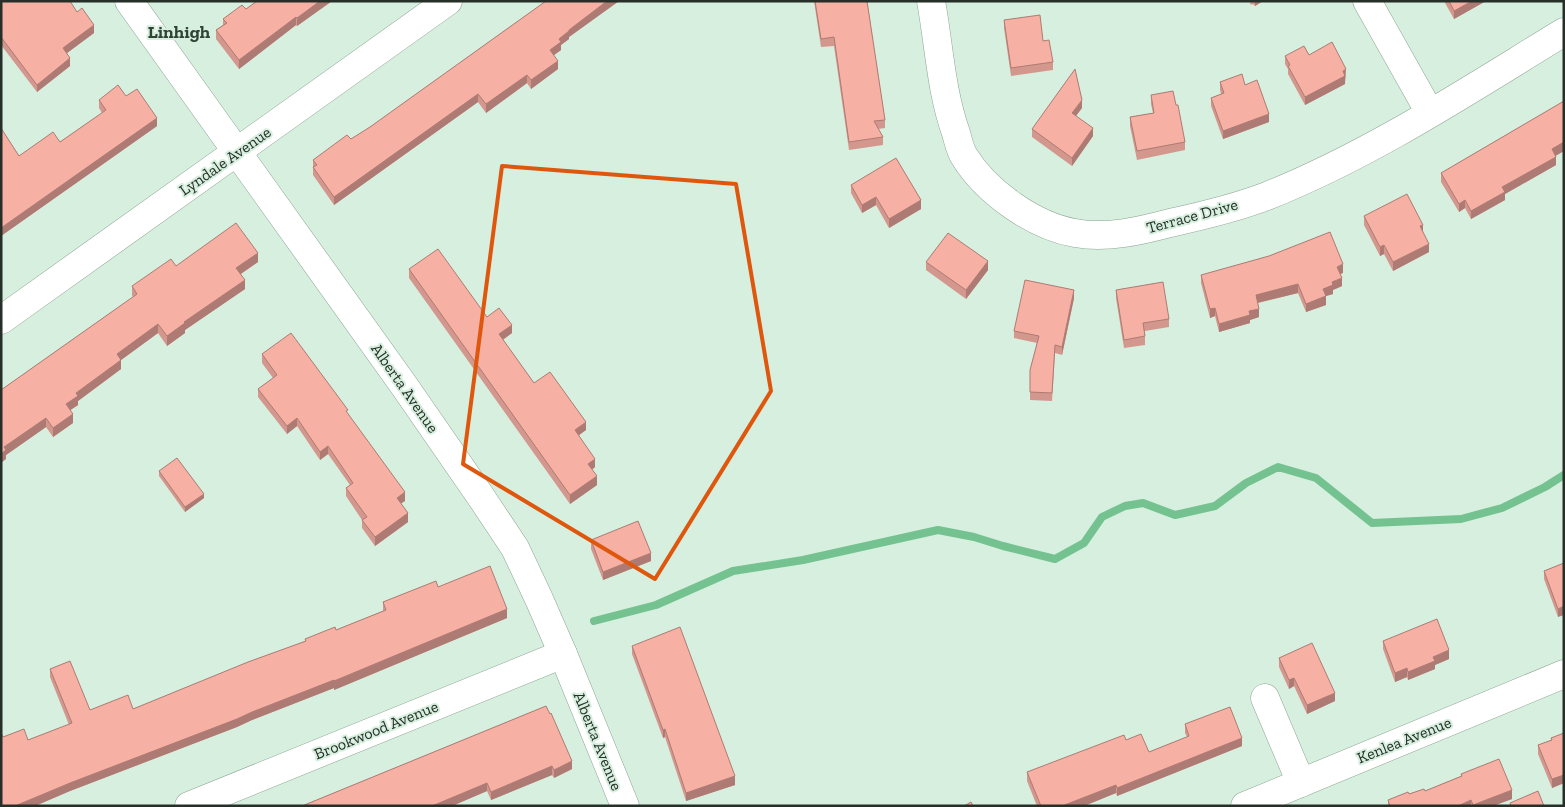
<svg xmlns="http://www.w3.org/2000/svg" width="1565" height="807" font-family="'Zilla Slab',serif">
<rect width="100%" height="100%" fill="#d7efde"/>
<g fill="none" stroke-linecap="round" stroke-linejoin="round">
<polyline stroke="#73c290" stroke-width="8" points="594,621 656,605 733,571 803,560 938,530 974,537 1003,546 1055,559 1084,543 1102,517 1125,506 1143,503 1175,515 1215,506 1246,483 1278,467 1316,478 1372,523 1461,519 1502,508 1545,487 1564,475"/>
<g stroke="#8ea595" stroke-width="29">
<g id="minor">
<polyline points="129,1 405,387 481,497 515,548 539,599 563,654 625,806"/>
<path d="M 931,1 C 939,45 941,91 956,133 C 958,140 960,150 964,156 C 986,192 1034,226 1075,233 C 1106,239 1140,231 1170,223 C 1202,216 1236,208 1267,196 C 1372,154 1467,91 1564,32"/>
<polyline points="1367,1 1430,113"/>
<polyline points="1,320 448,1"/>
<polyline points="1265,698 1301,783"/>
<polyline points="189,806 563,654"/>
<polyline points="1245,806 1564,674"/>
</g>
</g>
<use href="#minor" stroke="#fff" stroke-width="28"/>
</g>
<g fill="#d4978d">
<polygon points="1,1 94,33 67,53 70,66 37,92 1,45"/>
<polygon points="257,1 332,1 297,26 296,25 239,69 216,39 216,30 223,25 223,19 246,9"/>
<polygon points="546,1 619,1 569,37 569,39 561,45 561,50 554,55 558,69 531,89 527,83 486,113 478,102 334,205 313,175 313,160 351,139 370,127"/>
<polygon points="814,1 867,1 885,120 885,128 878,129 883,137 883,145 849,150 834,46 821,47"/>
<polygon points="1249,1 1263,1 1255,6 1253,4 1251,5"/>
<polygon points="1444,1 1486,1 1454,19"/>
<polygon points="1004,20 1043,41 1053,62 1053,70 1011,76 1004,28"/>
<polygon points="1309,55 1346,77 1345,78 1345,84 1305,105 1288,74 1288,69 1285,64 1285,56"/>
<polygon points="1220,82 1245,85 1269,122 1223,139 1211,106 1211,98 1221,94 1220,90"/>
<polygon points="1151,95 1176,105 1185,142 1185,150 1137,160 1130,126 1130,117 1153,113 1151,104"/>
<polygon points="126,96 157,126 1,236 1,128 19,156 60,142 102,113 99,108 99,100"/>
<polygon points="1564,101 1564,151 1556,155 1556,165 1505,194 1505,200 1471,219 1465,208 1459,212 1441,182 1441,173"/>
<polygon points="1082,108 1076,116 1093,136 1072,166 1032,137 1032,129"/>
<polygon points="851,185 921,209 889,228 876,205 862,213 851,193"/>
<polygon points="1364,216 1423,233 1429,252 1393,271 1384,254 1380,256 1364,225"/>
<polygon points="258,262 241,274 245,289 185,330 185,333 167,346 158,333 121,360 121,369 78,401 78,405 70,410 73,423 53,437 46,427 6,455 6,459 1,390 133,297 132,295 132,286 176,266"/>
<polygon points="926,262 988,270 966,299 926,270"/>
<polygon points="409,269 487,317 512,333 503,340 534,383 586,430 579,435 595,467 592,470 597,485 570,504 409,278"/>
<polygon points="1343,273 1340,274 1342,286 1333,290 1333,294 1326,296 1326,305 1306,312 1298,293 1258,303 1259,317 1250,320 1250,323 1219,332 1215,316 1210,318 1201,283 1201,275"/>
<polygon points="1116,290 1169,319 1169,327 1145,331 1145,345 1124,348 1116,298"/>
<polygon points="1074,298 1062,355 1055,353 1052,401 1030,400 1030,370 1037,343 1014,338 1014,331"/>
<polygon points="262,354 348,414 405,501 401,503 408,522 375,546 362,528 362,520 346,496 346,488 350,485 328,454 320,460 297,426 287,434 258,397 258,389 273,378 262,363"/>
<polygon points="159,471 204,498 185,512 159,476"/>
<polygon points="591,540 651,561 603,580 591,549"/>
<polygon points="1564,563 1558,617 1544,579 1544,571"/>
<polygon points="438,587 507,618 334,690 334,688 252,720 237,727 70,791 35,806 1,806 3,737 28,740 69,725 50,677 50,669 90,710 133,709 305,641 305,639 336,630 383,611 383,602"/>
<polygon points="1383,641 1449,659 1435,665 1435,669 1408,680 1407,677 1395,682 1383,649"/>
<polygon points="632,646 735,785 686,801 665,737 663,738 632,654"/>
<polygon points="1279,658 1335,701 1307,714 1294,686 1289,689 1279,667"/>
<polygon points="546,706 572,769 554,778 552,775 491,800 487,791 452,806 302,806"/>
<polygon points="1185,724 1242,746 1117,796 1116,793 1084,806 1037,806 1027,781 1027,772 1126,740 1149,752 1187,737 1185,733"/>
<polygon points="1564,733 1564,783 1552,788 1538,754 1538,745 1551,740 1551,738"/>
<polygon points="1461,774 1512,799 1493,806 1388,806 1388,800 1409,794 1425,791 1461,776"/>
</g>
<g fill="#ad7b73">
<polygon points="320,1 332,1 297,26 297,18"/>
<polygon points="607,1 619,1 569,37 569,39 561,45 561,50 550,58 550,50 559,39 569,30"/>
<polygon points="1255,1 1263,1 1255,6"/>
<polygon points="1472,1 1486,1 1454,19 1454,11"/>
<polygon points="296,17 296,25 239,69 239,60"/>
<polygon points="94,25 94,33 63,56 63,48"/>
<polygon points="70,58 70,66 37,92 37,85"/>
<polygon points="558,61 558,69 531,89 531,80"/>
<polygon points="1346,69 1345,84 1305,105 1305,97"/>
<polygon points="527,75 527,83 486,113 486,104"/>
<polygon points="478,94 478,102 334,205 334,197"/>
<polygon points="1082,100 1082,108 1072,121 1072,113"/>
<polygon points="1269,114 1269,122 1223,139 1223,131"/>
<polygon points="157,118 157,126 1,236 1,228"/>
<polygon points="1093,128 1093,136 1072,166 1072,158"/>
<polygon points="1564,142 1564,151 1552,158 1552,149"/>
<polygon points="1556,157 1556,165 1505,194 1505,200 1471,219 1471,211 1502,187"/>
<polygon points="876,197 876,205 862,213 862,205"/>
<polygon points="921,200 921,209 889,228 889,219"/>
<polygon points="1465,200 1465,208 1459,212 1459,204"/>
<polygon points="1423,225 1423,233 1420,226"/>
<polygon points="1429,244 1429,252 1393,271 1393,262"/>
<polygon points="1384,245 1384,254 1380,256 1380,247"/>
<polygon points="258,253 258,262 236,277 236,268"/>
<polygon points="988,261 988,270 966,299 966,290"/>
<polygon points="1343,264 1343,273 1337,275 1337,267"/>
<polygon points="1342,278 1342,286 1333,290 1333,294 1326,296 1326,305 1306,312 1306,304 1332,282"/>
<polygon points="245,280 245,289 185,330 185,333 167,346 167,336 184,322"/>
<polygon points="1298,284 1298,293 1256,303 1256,295"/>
<polygon points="1074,290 1074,298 1062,355 1062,347"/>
<polygon points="1215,308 1215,316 1210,318 1210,309"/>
<polygon points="1259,309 1259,317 1250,320 1250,323 1219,332 1219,324 1249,311"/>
<polygon points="158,324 158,333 117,363 117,354"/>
<polygon points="512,325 512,333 499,342 499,334"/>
<polygon points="121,360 121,369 78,401 78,405 66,413 66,404 76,393"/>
<polygon points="73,414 73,423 53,437 53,428"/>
<polygon points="46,418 46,427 6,455 6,459 1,463 1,454 4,447"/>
<polygon points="297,418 297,426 287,434 287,426"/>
<polygon points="586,422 586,430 575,438 575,430"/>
<polygon points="328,446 328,454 320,460 320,452"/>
<polygon points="595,459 595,467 588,472 588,464"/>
<polygon points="597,476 597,485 570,504 570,495"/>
<polygon points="405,492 405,501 397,506 397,498"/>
<polygon points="204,494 204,498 185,512 185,507"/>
<polygon points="408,513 408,522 375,546 375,537"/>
<polygon points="651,553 651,561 603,580 603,572"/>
<polygon points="1564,606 1564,615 1558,617 1558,609"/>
<polygon points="507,609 507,618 334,690 334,681"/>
<polygon points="1449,650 1449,659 1435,665 1435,669 1408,680 1408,672 1433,657"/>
<polygon points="1407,668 1407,677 1395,682 1395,673"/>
<polygon points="1294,678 1294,686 1289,689 1289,680"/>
<polygon points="334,680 334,688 252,720 237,727 70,791 35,806 15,806 70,783"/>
<polygon points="1335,693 1335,701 1307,714 1307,705"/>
<polygon points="665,729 665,737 663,738 663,730"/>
<polygon points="1242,738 1242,746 1117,796 1117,788"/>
<polygon points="572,761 572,769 554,778 554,770"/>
<polygon points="552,766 552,775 491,800 491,792"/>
<polygon points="1564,775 1564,783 1552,788 1552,779"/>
<polygon points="735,776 735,785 686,801 686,793"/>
<polygon points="487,783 487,791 452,806 432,806"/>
<polygon points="1116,785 1116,793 1084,806 1062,806"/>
<polygon points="1512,790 1512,799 1493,806 1473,806 1473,805"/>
<polygon points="1471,800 1471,806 1458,806"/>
</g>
<g fill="#f7b0a4" stroke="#ad7b73">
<polygon points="1,1 70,1 77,12 82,8 94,25 63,48 70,58 37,85 1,37"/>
<polygon points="257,1 320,1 297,18 296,17 239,60 216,30 227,23 223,19 242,5 246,9"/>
<polygon points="546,1 607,1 569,30 569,31 559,39 561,42 550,50 558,61 531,80 527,75 486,104 478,94 334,197 313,167 317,165 313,160 347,135 351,139 370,127"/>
<polygon points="815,1 867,1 885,120 874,121 883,137 849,142 834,37 821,39"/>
<polygon points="1449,1 1472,1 1454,11"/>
<polygon points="1040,15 1043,41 1049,40 1053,62 1011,68 1004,20"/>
<polygon points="1332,42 1346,69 1343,71 1345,76 1305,97 1288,66 1290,65 1285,56 1304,46 1309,55"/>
<polygon points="1075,69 1082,100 1072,113 1093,128 1072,158 1032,129"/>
<polygon points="1242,74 1245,85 1257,80 1269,114 1223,131 1211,98 1224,93 1220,82"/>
<polygon points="118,85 126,96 137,89 157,118 1,228 1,128 19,156 53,132 60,142 106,110 99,100"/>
<polygon points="1173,91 1176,105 1178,105 1185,142 1137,151 1130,117 1154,113 1151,95"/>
<polygon points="1564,101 1564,142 1552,149 1556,157 1502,187 1505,192 1471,211 1465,200 1459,204 1441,173"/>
<polygon points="896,158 921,200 889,219 876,197 862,205 851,185"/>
<polygon points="1407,194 1423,225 1420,226 1429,244 1393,262 1384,245 1380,247 1364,216"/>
<polygon points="236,223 258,253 236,268 245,280 184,322 185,323 167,336 158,324 117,354 121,360 76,393 78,396 66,404 73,414 53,428 46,418 4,447 6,450 1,454 1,390 137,294 132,286 171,259 176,266"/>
<polygon points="1330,232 1343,264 1337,267 1342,278 1332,282 1333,285 1323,289 1326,296 1306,304 1298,284 1256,295 1259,309 1249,311 1250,315 1219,324 1215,308 1210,309 1201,275 1269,256"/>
<polygon points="948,233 988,261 966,290 926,262"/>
<polygon points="438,249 487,317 499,308 512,325 499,334 534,383 550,372 586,422 575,430 595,459 588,464 597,476 570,495 409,269"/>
<polygon points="1025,280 1074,290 1062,347 1055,345 1052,393 1030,392 1030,370 1039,336 1014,331"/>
<polygon points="1163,282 1169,319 1143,323 1145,336 1124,340 1116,290"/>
<polygon points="291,333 348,410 346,411 405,492 397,498 408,513 375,537 362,520 367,517 346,488 353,483 328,446 320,452 297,418 287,426 258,389 277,375 262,354"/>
<polygon points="177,458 204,494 185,507 159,471"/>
<polygon points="638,521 651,553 603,572 591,540"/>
<polygon points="1564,563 1564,606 1558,609 1544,571"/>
<polygon points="490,566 507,609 334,681 334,680 252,712 237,719 70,783 15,806 1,806 1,733 3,737 24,729 28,740 72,723 50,669 70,661 90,710 128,695 133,709 248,662 306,641 305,639 335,627 336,630 386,610 383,602 436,581 438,587"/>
<polygon points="1437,619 1449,650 1433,657 1435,661 1408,672 1407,668 1395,673 1383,641"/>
<polygon points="680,627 735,776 686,793 665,729 663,730 632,646"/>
<polygon points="1312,643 1335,693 1307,705 1294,678 1289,680 1279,658"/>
<polygon points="546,706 550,714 551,713 572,761 554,770 552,766 491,792 487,783 432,806 302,806"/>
<polygon points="1230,707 1242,738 1117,788 1116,785 1062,806 1041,806 1027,772 1124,735 1126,740 1141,734 1149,752 1189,736 1185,724"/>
<polygon points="1564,733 1564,775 1552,779 1538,745 1552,740 1551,738"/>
<polygon points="1499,759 1512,790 1473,805 1471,800 1458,806 1390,806 1388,800 1408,792 1409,794 1424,789 1425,791 1462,776 1461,774"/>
<polygon points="1538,791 1544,806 1511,806 1510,803"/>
<polygon points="971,802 973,806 964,806"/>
</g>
<path fill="none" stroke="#de570d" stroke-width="4" stroke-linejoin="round" d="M 502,166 L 736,184 L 771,391 L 655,579 L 463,464 Z"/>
<g text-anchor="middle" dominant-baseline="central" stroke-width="4" stroke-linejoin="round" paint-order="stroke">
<g font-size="16" fill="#262f28" stroke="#d7efde">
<text transform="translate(225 161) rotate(-35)">Lyndale Avenue</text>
<text transform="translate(1192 216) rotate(-15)">Terrace Drive</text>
<text transform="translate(405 388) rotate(55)">Alberta Avenue</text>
<text transform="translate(376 730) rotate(-22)">Brookwood Avenue</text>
<text transform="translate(1404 740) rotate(-22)">Kenlea Avenue</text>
<text transform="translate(598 741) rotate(68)">Alberta Avenue</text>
</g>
<g font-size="18" font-weight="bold" fill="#304336" stroke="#d7efde">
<text x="179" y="32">Linhigh</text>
</g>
</g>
<rect width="1565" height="807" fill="none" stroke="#262f28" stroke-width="5"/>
</svg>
